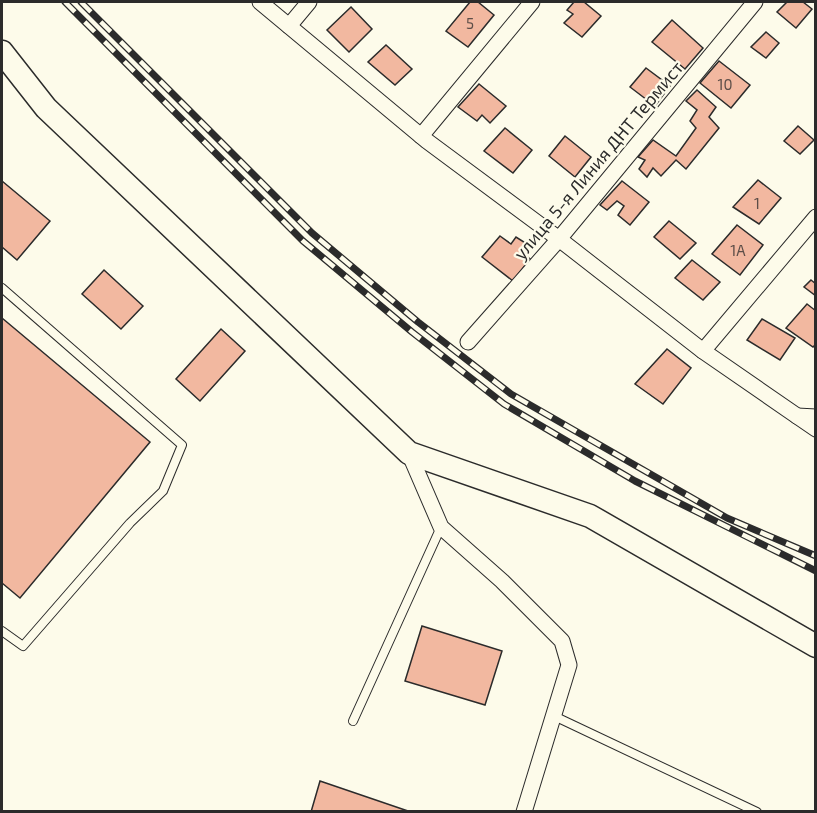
<svg xmlns="http://www.w3.org/2000/svg" width="817" height="813" font-family="'Exo 2',sans-serif">
<rect width="100%" height="100%" fill="#fdfbea"/>
<g fill="#f2b8a0" stroke="#2b2b2b" stroke-width="1.5">
<polygon points="470,2 478,2 494,15 468,47 446,31"/>
<polygon points="574,2 584,2 601,16 582,37 564,23 573,14 567,10"/>
<polygon points="787,2 803,2 812,9 796,28 777,12"/>
<polygon points="351,7 372,29 349,52 327,30"/>
<polygon points="672,20 703,48 685,69 652,42"/>
<polygon points="766,32 779,43 766,58 751,47"/>
<polygon points="386,45 412,69 395,85 368,62"/>
<polygon points="719,61 750,85 731,108 700,83"/>
<polygon points="646,68 670,86 655,106 630,87"/>
<polygon points="479,84 506,106 490,123 482,115 477,121 458,107"/>
<polygon points="697,90 716,107 709,117 719,128 686,169 676,160 661,176 653,168 647,177 639,169 645,160 638,157 653,140 676,156 696,128 690,121 697,110 686,101"/>
<polygon points="798,126 814,140 800,154 784,141"/>
<polygon points="505,128 532,150 513,173 484,151"/>
<polygon points="565,136 591,157 575,177 549,156"/>
<polygon points="758,180 781,198 759,224 733,207"/>
<polygon points="2,181 50,221 17,260 2,247"/>
<polygon points="622,181 649,202 630,225 618,215 624,206 617,201 607,210 600,205"/>
<polygon points="669,221 696,243 680,259 654,237"/>
<polygon points="737,225 763,245 740,275 712,254"/>
<polygon points="500,236 511,244 516,237 527,244 521,252 530,259 513,281 482,257"/>
<polygon points="692,260 720,282 703,300 675,278"/>
<polygon points="104,270 143,306 121,329 82,294"/>
<polygon points="811,280 816,284 816,296 804,287"/>
<polygon points="807,304 816,311 816,344 813,347 786,328"/>
<polygon points="2,318 150,442 20,598 2,583"/>
<polygon points="762,319 795,338 780,360 747,340"/>
<polygon points="221,329 245,351 200,401 176,379"/>
<polygon points="667,349 691,368 663,404 635,384"/>
<polygon points="422,626 502,651 485,705 405,681"/>
<polygon points="320,781 408,811 311,812"/>
</g>
<g fill="none" stroke-linecap="round" stroke-linejoin="round">
<g stroke="#2b2b2b" stroke-width="10">
<g id="lane">
<polyline points="2,288 182,445 163,491 130,523 23,646 2,631"/>
<polyline points="554,716 757,812"/>
<polyline points="353,721 441,527"/>
</g>
</g>
<g stroke="#2b2b2b" stroke-width="17">
<g id="street">
<polyline points="260,2 427,141 559,239 703,351 797,416"/>
<polyline points="289,26 309,2"/>
<polyline points="421,136 532,2"/>
<polyline points="468,342 559,239 755,2"/>
<polyline points="703,351 816,217"/>
<polyline points="816,417 797,416 816,429"/>
<polyline points="409,453 441,527 502,581 562,641 569,665 524,812"/>
</g>
</g>
<g stroke="#2b2b2b" stroke-width="25">
<polyline id="secondary" points="2,52 46,108 409,453 590,516 816,646"/>
</g>
<use href="#lane" stroke="#fdfbea" stroke-width="8"/>
<use href="#street" stroke="#fdfbea" stroke-width="15"/>
<use href="#secondary" stroke="#fdfbea" stroke-width="22"/>
<g stroke="#2b2b2b" stroke-width="7">
<g id="rail">
<polyline points="65,2 303,241 412,332 504,404 635,481 816,571"/>
<polyline points="81,2 312,233 418,322 511,394 727,518 816,556"/>
</g>
</g>
<use href="#rail" stroke="#fdfbea" stroke-width="4.5" stroke-dasharray="14" stroke-linecap="butt"/>
</g>
<g text-anchor="middle" dominant-baseline="central" stroke-width="4.5" stroke-linejoin="round" paint-order="stroke">
<g font-size="15" fill="#5d4e48">
<text x="470" y="23">5</text>
<text x="725" y="84">10</text>
<text x="757" y="203">1</text>
<text x="738" y="250">1А</text>
</g>
<g font-size="18" fill="#2b2b2b" stroke="#fdfbea">
<text transform="translate(598 160) rotate(-50)">улица 5-я Линия ДНТ Термист</text>
</g>
</g>
<rect width="817" height="813" fill="none" stroke="#2b2b2b" stroke-width="6"/>
</svg>
